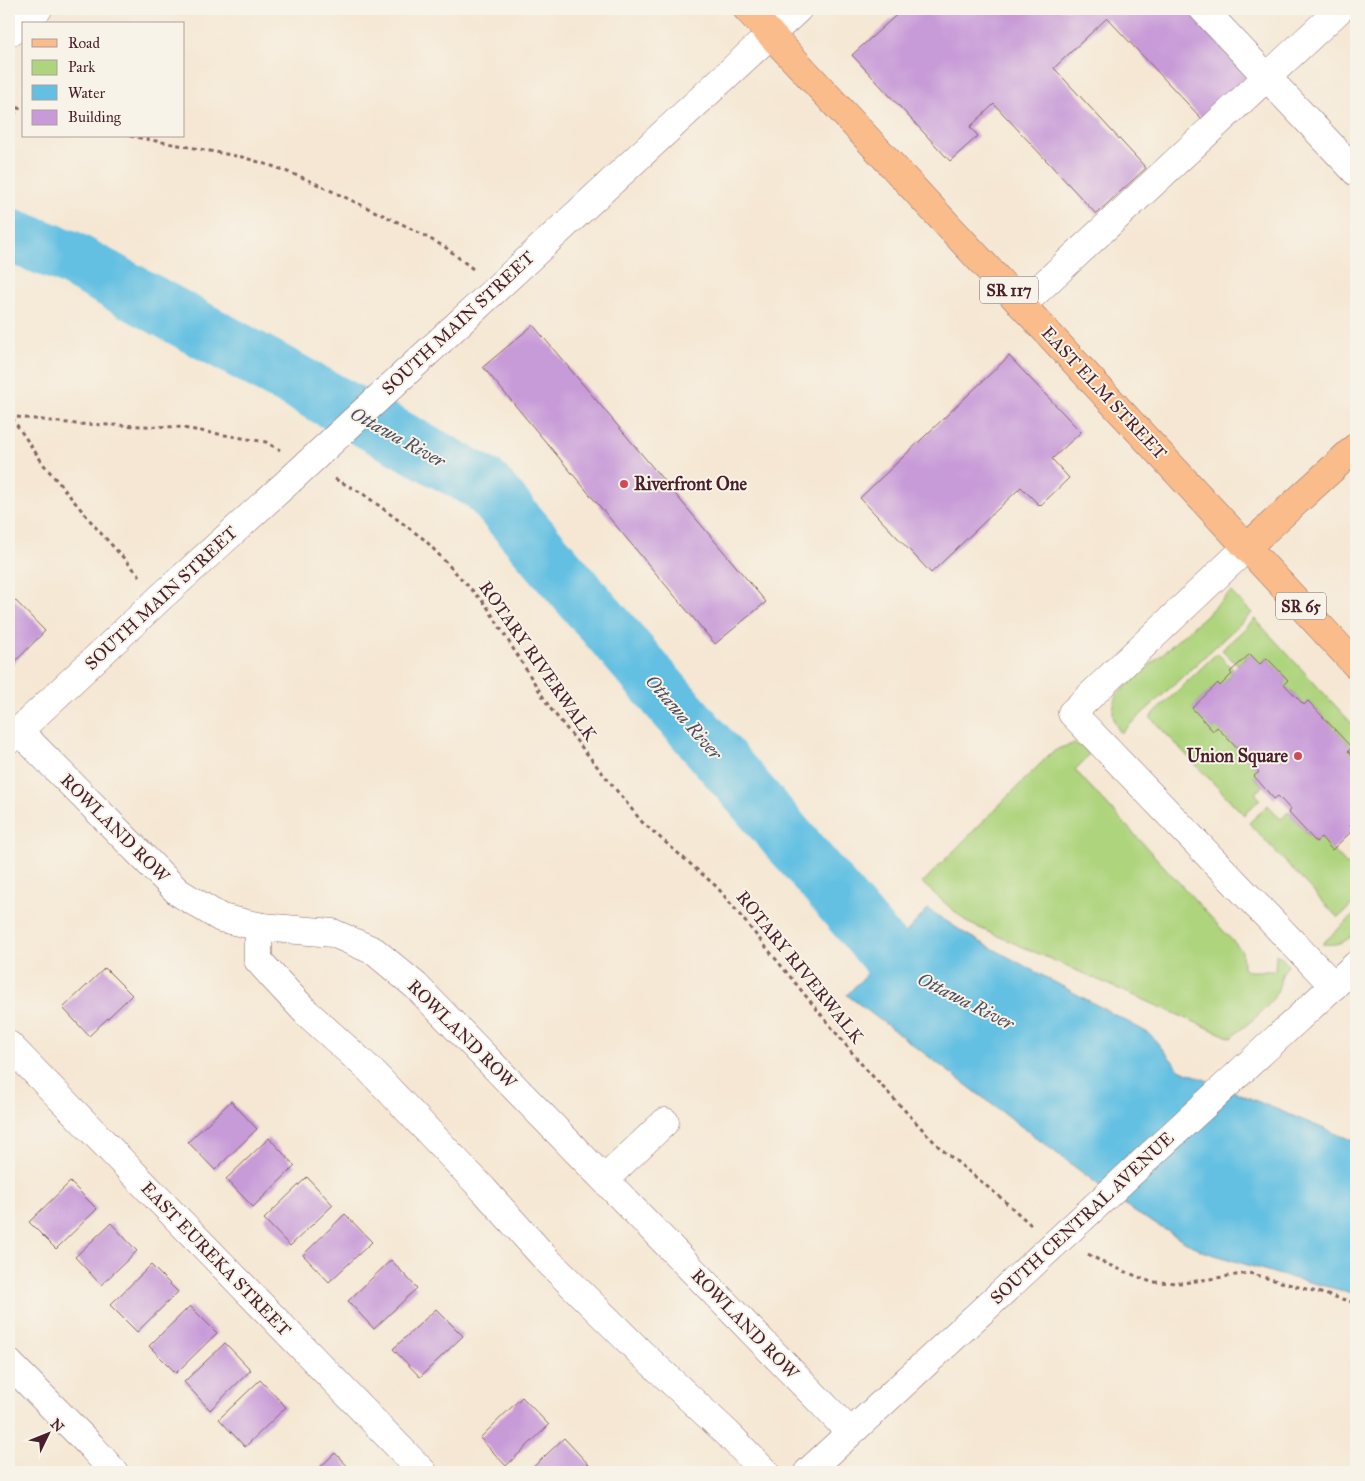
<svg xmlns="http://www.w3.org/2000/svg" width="1365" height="1481" font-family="'IM FELL Great Primer',serif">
<rect width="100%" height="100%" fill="#f7f3e8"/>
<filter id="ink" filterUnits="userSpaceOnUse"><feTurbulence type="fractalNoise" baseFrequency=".02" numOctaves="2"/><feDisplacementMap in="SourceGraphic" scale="10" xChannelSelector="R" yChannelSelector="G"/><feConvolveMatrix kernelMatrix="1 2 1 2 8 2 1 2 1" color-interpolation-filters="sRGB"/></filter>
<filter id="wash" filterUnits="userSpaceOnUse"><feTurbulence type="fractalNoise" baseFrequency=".0096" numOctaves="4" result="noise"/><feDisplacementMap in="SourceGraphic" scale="20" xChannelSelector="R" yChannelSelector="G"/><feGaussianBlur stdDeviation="1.12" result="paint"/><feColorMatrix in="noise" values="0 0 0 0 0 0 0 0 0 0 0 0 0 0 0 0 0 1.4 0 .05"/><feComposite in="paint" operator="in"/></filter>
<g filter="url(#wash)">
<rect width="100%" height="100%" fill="#f5e7d3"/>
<g fill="#aed47d" stroke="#7c7a54">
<path d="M 1231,592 L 1252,613 L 1121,733 C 1111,720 1111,708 1118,694 Z"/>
<polygon points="1255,619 1356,728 1356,760 1348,751 1352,747 1309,701 1304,705 1284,684 1287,680 1267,658 1260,664 1250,654 1237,665 1222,650"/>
<polygon points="1217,653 1233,669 1230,672 1232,674 1220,686 1217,684 1192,708 1213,730 1217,727 1259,772 1254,777 1263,786 1255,793 1260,799 1244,815 1150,717"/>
<path d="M 1073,744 C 1101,748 1086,758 1075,770 L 1242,951 L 1243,968 L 1247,971 L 1275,971 L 1276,954 L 1281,957 L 1288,965 C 1278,976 1282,986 1274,997 C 1265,1012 1244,1026 1231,1038 L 968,923 L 922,883 L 1051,753 L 1060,748 Z"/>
<polygon points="1268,805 1281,819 1288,812 1315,842 1321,837 1347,865 1356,857 1356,901 1338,918 1249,823"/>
<path d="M 1356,913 L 1356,932 C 1346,942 1337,946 1322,944 Z"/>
</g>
<polygon fill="#64c0e2" stroke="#577086" points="928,909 966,934 1150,1034 1179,1069 1356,1142 1356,1294 1277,1274 1202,1251 1136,1213 847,995"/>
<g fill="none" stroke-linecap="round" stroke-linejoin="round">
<polyline stroke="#64c0e2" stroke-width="55" points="9,235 68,257 485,485 896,965 951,993"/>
</g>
<g id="blocks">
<g fill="#c79ad8">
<polygon points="903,9 1189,9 1250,74 1202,119 1107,18 1054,68 1146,168 1096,214 994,104 970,127 978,136 950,161 852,55"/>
<polygon points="533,325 766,602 715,644 483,367"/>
<polygon points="1009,356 1081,432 1052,459 1069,478 1040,506 1021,487 931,573 860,498"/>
<polygon points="9,594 45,631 9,668"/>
<polygon points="1250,654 1260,664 1267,658 1288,680 1284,684 1304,705 1308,701 1352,748 1348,751 1356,760 1356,818 1349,825 1353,830 1332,850 1321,837 1316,842 1288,812 1291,810 1278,796 1274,799 1254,776 1259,772 1217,727 1213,731 1192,708 1218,683 1220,686 1232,674 1230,672"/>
<polygon points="105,968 132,995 89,1036 63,1008"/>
<polygon points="231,1101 257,1129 215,1170 188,1142"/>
<polygon points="269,1138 295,1166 253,1207 226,1179"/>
<polygon points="307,1177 333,1205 290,1246 264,1219"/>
<polygon points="70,1182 97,1209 56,1249 29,1222"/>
<polygon points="345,1214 372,1242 329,1282 303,1255"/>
<polygon points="111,1223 137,1251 101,1285 75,1257"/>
<polygon points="391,1260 417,1288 374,1329 348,1301"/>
<polygon points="151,1265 178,1292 137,1332 110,1305"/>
<polygon points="190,1306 217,1333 176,1373 149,1346"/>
<polygon points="436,1309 463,1336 420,1377 393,1349"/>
<polygon points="225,1343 251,1370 210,1410 184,1382"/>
<polygon points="260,1380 286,1407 245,1447 219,1419"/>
<polygon points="522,1397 549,1425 506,1466 480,1438"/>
<polygon points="564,1438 590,1466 584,1472 528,1472"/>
<polygon points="335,1453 353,1472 315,1472"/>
</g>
</g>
</g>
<g filter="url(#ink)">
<use href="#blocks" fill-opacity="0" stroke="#866566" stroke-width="1"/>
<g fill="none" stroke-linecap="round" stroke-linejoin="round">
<g stroke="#866566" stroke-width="29">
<g id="minor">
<polyline points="1203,9 1356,172"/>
<polyline points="9,31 12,31 38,9"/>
<polyline points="1022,305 1340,9"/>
<polyline points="441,340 798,9"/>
<polyline points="1247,547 1072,713 1334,986"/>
<polyline points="19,731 178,892 221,918 262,927 333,933 374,951 416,986 850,1432"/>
<polyline points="9,740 160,598 289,481"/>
<polyline points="262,927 258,944 258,960 275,979 307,1013 370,1070 484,1190 547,1260 640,1352 727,1433 765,1472"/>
<polyline points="9,1045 423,1472"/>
<polyline points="605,1179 665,1122"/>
<polyline points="9,1363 91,1446 114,1472"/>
<polyline points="808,1472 1356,965"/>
</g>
</g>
<g stroke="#866566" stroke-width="29">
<g id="major">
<polyline points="747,9 1356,665"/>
<polyline points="1247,547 1356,447"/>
</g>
</g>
<g stroke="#866566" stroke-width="3" stroke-dasharray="4 4" stroke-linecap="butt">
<polyline points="9,105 24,110"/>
<polyline points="9,131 17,108"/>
<polyline points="130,136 242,157 272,166 306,179 404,225 445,247 473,269"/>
<polyline points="9,416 76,424 177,427 266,442 280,450"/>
<polyline points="12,418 44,465 98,530 140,576"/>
<polyline points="335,479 362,493 425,540 486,605 550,708 642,822 717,887 863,1066 940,1148 1000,1197 1031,1225"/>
<polyline points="1088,1254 1104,1263 1151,1282 1183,1283 1249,1273 1356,1303"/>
</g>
<use href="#minor" stroke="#fff" stroke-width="28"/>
<use href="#major" stroke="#fabc8b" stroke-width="28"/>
<g stroke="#866566" stroke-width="29" stroke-linecap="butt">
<polyline id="minor-bridge" points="289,481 441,340"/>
</g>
<use href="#minor-bridge" stroke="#fff" stroke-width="28"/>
</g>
</g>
<g fill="#d1495b" stroke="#f7f3e8" stroke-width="2">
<circle cx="624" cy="484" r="5"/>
<circle cx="1298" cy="756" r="5"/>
</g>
<g text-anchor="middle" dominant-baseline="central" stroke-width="4" stroke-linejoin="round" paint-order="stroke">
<g fill="#f7f3e8" stroke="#7e5f64" stroke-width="1">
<rect x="980" y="276.5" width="58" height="27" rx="4"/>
<rect x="1276" y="592.5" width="50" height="27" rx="4"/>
</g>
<g font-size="16" font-weight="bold" fill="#4a1f2b">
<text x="1009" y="290">SR 117</text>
<text x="1301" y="606">SR 65</text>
</g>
<g font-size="18" fill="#4a1f2b" stroke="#f7f3e8">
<text transform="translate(458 323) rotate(-43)">SOUTH MAIN STREET</text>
<text transform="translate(1104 393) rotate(47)">EAST ELM STREET</text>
<text transform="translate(161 598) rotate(-43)">SOUTH MAIN STREET</text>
<text transform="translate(538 661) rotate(55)">ROTARY RIVERWALK</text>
<text transform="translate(115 828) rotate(45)">ROWLAND ROW</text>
<text transform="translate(800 967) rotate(51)">ROTARY RIVERWALK</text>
<text transform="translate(462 1034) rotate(45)">ROWLAND ROW</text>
<text transform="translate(1082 1218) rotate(-43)">SOUTH CENTRAL AVENUE</text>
<text transform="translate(216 1259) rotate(46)">EAST EUREKA STREET</text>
<text transform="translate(745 1324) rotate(46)">ROWLAND ROW</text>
</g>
<g font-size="18" font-weight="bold" fill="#4a1f2b" stroke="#f7f3e8" text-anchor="start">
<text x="634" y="484">Riverfront One</text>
<text x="1288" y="756" text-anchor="end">Union Square</text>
</g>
<g font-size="19" font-style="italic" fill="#524f62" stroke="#f7f3e8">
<text transform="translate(398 437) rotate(29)">Ottawa River</text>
<text transform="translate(684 717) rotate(49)">Ottawa River</text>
<text transform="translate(966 1001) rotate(27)">Ottawa River</text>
</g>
</g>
<rect width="1365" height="1481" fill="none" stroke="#f7f3e8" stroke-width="30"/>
<rect x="22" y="22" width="162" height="115" fill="#f7f3e8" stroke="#b29e9c"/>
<rect x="32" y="39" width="25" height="8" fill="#fabc8b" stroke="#b29e9c"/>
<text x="68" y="48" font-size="15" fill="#4a1f2b">Road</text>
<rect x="32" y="60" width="25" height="15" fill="#aed47d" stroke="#b29e9c"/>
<text x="68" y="72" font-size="15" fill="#4a1f2b">Park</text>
<rect x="32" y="85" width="25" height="15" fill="#64c0e2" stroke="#b29e9c"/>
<text x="68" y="98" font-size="15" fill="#4a1f2b">Water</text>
<rect x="32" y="110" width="25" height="15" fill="#c79ad8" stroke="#b29e9c"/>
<text x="68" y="122" font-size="15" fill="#4a1f2b">Building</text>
<g transform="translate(48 1434) rotate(47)" stroke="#f7f3e8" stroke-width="4" paint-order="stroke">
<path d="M0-4L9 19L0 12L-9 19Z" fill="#4a1f2b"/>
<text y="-8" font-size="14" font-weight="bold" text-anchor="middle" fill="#4a1f2b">N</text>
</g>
</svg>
